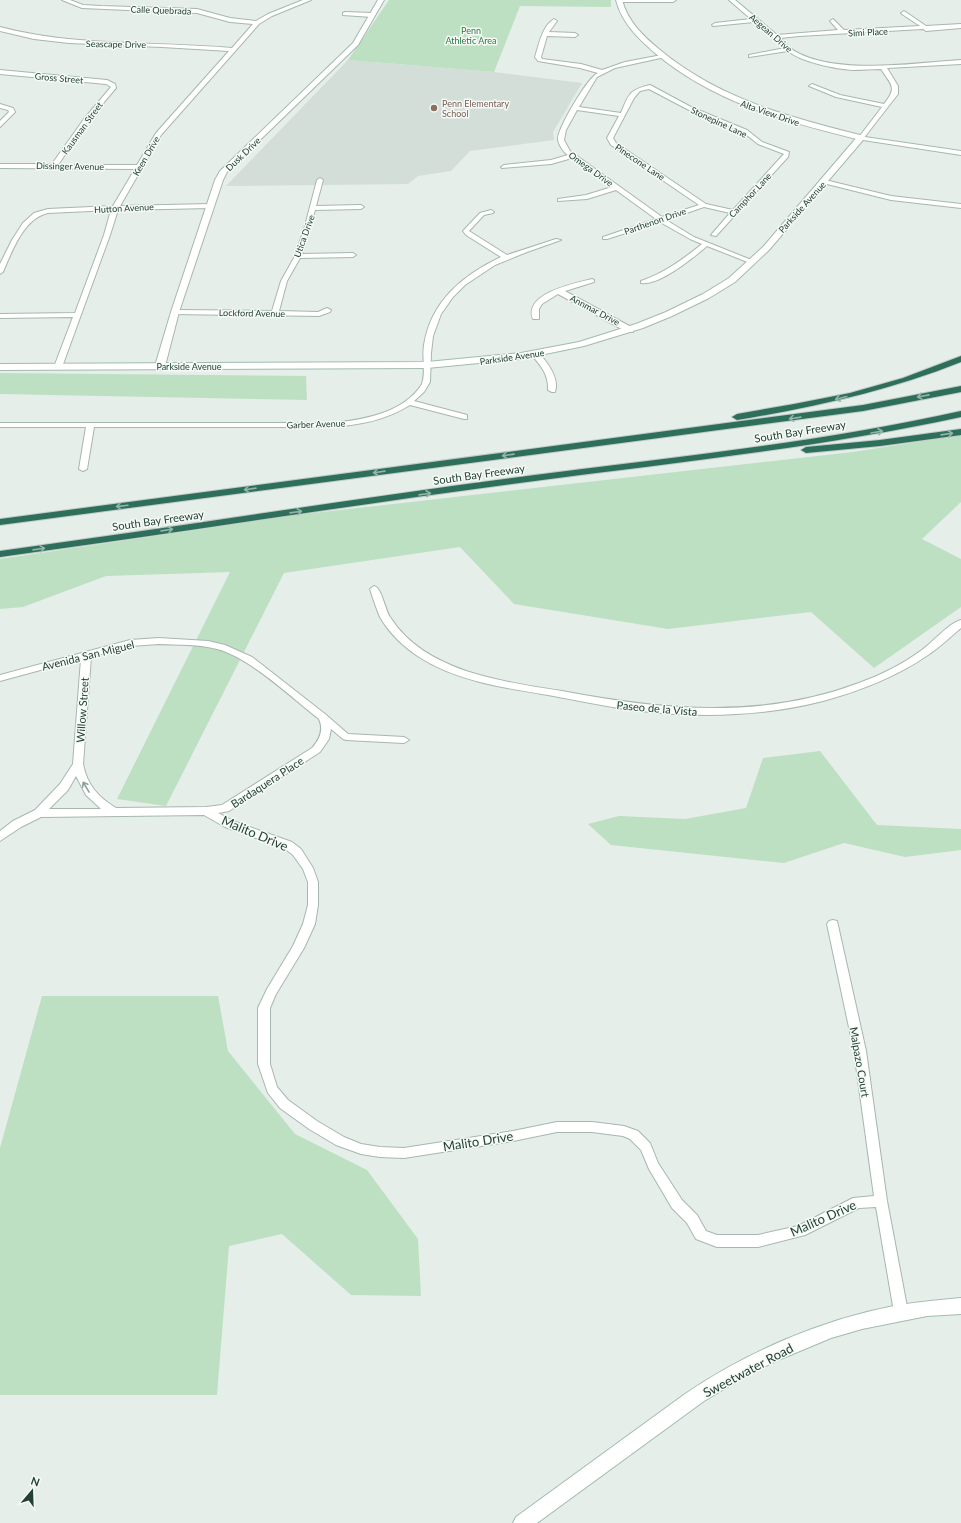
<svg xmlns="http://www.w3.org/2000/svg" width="961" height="1523" font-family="Lato,sans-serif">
<rect width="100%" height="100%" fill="#e5eee9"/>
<polygon fill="#d3ded8" points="348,60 494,72 582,83 553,132 554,140 470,151 451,171 418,176 408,184 226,186"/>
<g fill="#bde0c2">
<polygon points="389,0 611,0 611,7 520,6 494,72 348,60"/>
<polygon points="0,373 306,376 307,400 0,394"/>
<polygon points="961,435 961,502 922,539 961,559 961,607 874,668 811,612 668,629 514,604 460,547 284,573 166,806 117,799 230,572 106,576 23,607 0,609 0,559 296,515 853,452"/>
<polygon points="820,751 877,825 961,829 961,850 905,857 844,843 784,863 611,845 588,824 619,816 685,819 746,808 763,758"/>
<polygon points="42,996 218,996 228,1051 295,1134 367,1170 418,1239 421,1296 351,1295 282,1234 229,1246 217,1395 0,1395 0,1148"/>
</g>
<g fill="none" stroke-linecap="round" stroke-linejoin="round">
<g stroke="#a7b7b0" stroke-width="2">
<g id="minor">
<path d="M 62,0 L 70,0 L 83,5 L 101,6 L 197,9 L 230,18 L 256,21 L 268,14 L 303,0 L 311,0 L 272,16 L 259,24 L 161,135 L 120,206 L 211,204 L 214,206 L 211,208 L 118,210 L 110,235 L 62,367 L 58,369 L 54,367 L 73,317 L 0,318 L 0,314 L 75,313 L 104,235 L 111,210 L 48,213 C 24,218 12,251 3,272 L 0,274 L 0,264 L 12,240 L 23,223 L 34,213 L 48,209 L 113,206 L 135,169 L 0,168 L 0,164 L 52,164 L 84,119 L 111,87 L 106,84 L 0,74 L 0,70 L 107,80 L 115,84 L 116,88 L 88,121 L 58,165 L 137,165 L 156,133 L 229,51 L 162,47 L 69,43 L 34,39 L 0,31 L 0,27 C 75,47 154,41 232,48 L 253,24 L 230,22 L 197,13 L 82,8 Z"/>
<polygon points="619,0 676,0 673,2 622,2"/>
<path d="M 729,0 L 735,0 L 777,35 L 838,30 L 830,21 L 833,19 L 844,30 L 920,26 L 902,14 L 901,13 L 904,11 L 926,26 L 961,24 L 961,28 L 926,31 L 923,29 L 799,36 L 780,38 C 785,43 790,49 796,52 C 838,75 914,63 961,60 L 961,64 L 887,68 L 898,86 L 898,94 L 863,139 L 859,139 L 859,137 L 882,107 L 836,97 L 809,86 L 812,84 L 840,95 L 884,104 C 898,87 891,85 881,69 C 872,69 862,70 853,70 C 836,69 801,62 788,51 L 749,57 L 749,55 L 785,48 L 754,22 L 713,26 L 712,25 L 715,23 L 751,19 Z"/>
<polygon points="345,12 372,13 375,15 372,17 343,15 343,13"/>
<path d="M 554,19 L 557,21 L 549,32 L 575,33 L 578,35 L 575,37 L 547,36 L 541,57 L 542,59 L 581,64 L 602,70 L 625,62 L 662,55 L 665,57 L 615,68 L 597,77 L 579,107 L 621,113 C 629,94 629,90 650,85 L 691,107 L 747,130 L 762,142 L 789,152 L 788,157 L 716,236 L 711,235 L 730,213 L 704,207 L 666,220 L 694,237 L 754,261 L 754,263 L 750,263 L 707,246 C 693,258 659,286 641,283 L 641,281 C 664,273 682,260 702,244 L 690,239 L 660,222 L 607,239 L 603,239 L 603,237 L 656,219 L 616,190 L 587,199 L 558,201 L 558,199 L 586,195 L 612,187 L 572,158 L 551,164 L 502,168 L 501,167 L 504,165 L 551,160 L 568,155 C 564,153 559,145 558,140 C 557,129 588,77 598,73 L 580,68 L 538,61 L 535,57 C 539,45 542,26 554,19 ZM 649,89 L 687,109 L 743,132 L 758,144 L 784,154 L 783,155 L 733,210 L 706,204 L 616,143 L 613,138 L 634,98 L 640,91 ZM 577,110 L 619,116 L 607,138 L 611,145 L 699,205 L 662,217 L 570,151 L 564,140 L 566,130 Z"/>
<polygon points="0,104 13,108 15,112 0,127 0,121 9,112 8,110 0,108"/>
<polygon points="320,178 323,180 316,206 361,205 364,207 361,209 315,210 302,254 353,253 356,255 353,257 300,258 287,281 279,311 318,312 327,308 331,310 330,312 319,316 172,314 172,310 175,310 272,311 281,281 295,256 305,226 317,180"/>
<polygon points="825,180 891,196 961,204 961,208 891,200 823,183 823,181"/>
<path d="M 491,210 L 494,212 L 493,213 L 484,215 L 469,231 L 507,255 L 556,239 L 561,240 L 527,252 L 495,265 L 465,285 L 453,297 L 441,314 L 433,336 L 431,353 L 430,382 L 424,392 L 414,401 L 467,415 L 467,419 L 464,419 L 410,405 C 386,420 360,425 332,427 L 94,427 L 87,469 L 83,471 L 79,469 L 86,427 L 0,427 L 0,423 L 332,423 C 363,420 404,413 422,384 C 426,372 422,358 424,345 C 431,301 463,275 501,257 L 466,235 L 463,231 L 480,213 Z"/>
<path d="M 592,279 L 594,280 L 594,282 L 565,291 L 633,328 L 633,332 L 627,332 L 558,294 L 542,304 L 539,309 L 539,319 L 533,319 C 523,293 576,283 592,279 Z"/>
<path d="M 532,352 L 538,352 C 547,362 560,378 555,392 L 552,392 L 548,390 C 549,374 540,365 531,354 Z"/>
<path d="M 374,586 C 382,588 385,610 390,617 C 408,645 435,660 466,671 C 497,681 529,686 562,691 C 662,710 761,720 859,683 C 881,675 903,664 922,650 C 933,642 949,623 961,620 L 961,628 C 950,637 940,647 928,655 C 896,677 860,691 823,701 C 761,717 695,718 632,710 C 604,706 576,700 548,695 C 505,688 456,681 419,657 C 404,647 389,633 380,617 C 376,608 373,598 370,589 Z"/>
<path d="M 159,638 L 208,641 L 225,645 L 252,657 L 325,714 L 348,734 L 404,737 L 409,740 L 404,743 L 346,740 L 343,739 L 331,729 L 329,739 L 320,752 L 229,811 L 218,813 L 233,821 L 292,842 L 301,849 L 313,868 L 318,882 L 318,905 L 315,924 L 304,948 L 276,994 L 270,1008 L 270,1064 L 277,1087 L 288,1100 L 317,1121 L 344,1137 L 361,1144 L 380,1147 L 404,1148 L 513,1131 L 557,1122 L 592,1122 L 624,1126 L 638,1131 L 650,1143 L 658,1163 L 682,1200 L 697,1215 L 706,1231 L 717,1235 L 758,1235 L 798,1226 L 853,1198 L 874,1196 L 854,1051 L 827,924 L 829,921 L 833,920 L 837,921 L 866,1051 L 887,1201 L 908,1312 L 906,1316 L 901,1318 L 896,1316 L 894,1312 L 876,1207 L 859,1208 L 805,1235 L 758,1247 L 717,1247 L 696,1239 L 687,1223 L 672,1208 L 649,1169 L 641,1150 L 630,1139 L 623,1136 L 592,1132 L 557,1132 L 513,1141 L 404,1158 L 380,1157 L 361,1154 L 336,1145 L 309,1129 L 280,1108 L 268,1093 L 258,1064 L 258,1008 L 267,989 L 293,946 L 303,924 L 308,905 L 308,882 L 303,869 L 293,855 L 284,848 L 225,827 L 204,815 L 41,817 L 21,827 L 0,841 L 0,831 L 13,821 L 35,810 L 60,784 L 73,764 L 81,659 L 0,681 L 0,675 L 130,640 ZM 159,644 C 178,645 199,644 217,649 C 249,657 292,698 319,719 C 324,730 320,739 312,748 L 222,805 L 206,807 L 116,808 C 98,797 87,785 83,764 L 91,657 L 130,646 ZM 76,776 L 86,795 L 101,809 L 49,809 L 68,790 Z"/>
</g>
</g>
<g stroke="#a7b7b0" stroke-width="2">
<g id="tertiary">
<polygon points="378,0 384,0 358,45 227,172 223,180 179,312 165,366 160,369 157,368 155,366 171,312 215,180 220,171 353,43"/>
<path d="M 616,0 L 622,0 C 628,22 643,36 660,50 C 719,99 791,118 864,136 L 865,138 L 861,140 C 787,122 714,103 655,53 C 638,38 622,23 616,0 Z"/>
</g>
</g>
<g stroke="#a2bbb0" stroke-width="2">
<g id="secondary">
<polygon points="858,136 961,151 961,155 863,140 769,250 735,282 709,298 672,316 643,328 584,346 521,359 427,368 0,370 0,364 427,362 521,353 579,342 636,324 666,312 703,294 729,278 763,247"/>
<path d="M 961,1298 L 961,1314 L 927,1316 L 862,1329 L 831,1338 L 776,1361 L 746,1376 L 704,1401 L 537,1523 L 513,1523 L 516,1517 L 685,1394 C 747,1352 821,1320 894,1306 C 917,1302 939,1300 961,1298 Z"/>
</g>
</g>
<g stroke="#c1cac7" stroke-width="2">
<g id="motorway">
<path d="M 961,356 L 961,362 C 889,391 814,407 737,420 L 732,417 L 737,414 L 794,404 L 850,393 L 903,378 Z"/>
<polygon points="961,386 961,392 863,411 0,525 0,519 863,405"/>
<path d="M 961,411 L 961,417 C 818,448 672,463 527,482 C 351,505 176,533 0,557 L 0,551 C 176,527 351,499 527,476 C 672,457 818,443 961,411 Z"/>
<polygon points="961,429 961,435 880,446 806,453 801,450 806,447 880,440"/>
</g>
</g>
<use href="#minor" fill="#fff" fill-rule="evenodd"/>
<use href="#tertiary" fill="#fff" fill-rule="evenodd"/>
<use href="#secondary" fill="#fff" fill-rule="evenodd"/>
<use href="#motorway" fill="#2d6f5a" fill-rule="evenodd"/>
</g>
<defs><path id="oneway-shaft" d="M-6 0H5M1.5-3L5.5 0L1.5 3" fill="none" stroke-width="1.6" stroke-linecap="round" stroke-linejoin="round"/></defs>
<g stroke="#92b4a8">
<use href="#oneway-shaft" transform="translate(923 396) rotate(169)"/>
<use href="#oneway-shaft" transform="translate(841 398) rotate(166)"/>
<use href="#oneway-shaft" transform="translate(795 418) rotate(172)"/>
<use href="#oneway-shaft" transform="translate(877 432) rotate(-10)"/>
<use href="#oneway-shaft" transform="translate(947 434) rotate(-8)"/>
<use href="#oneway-shaft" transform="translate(508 455) rotate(172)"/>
<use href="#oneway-shaft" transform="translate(379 472) rotate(172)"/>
<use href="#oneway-shaft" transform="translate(250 489) rotate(172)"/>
<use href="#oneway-shaft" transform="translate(425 494) rotate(-8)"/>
<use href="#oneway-shaft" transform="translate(122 506) rotate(173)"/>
<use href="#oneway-shaft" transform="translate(296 512) rotate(-8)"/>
<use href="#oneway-shaft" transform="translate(167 530) rotate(-8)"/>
<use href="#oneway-shaft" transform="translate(39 549) rotate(-8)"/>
</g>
<use stroke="#91a09a" href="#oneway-shaft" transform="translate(86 787) rotate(-121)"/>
<circle fill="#8d6e63" stroke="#f6faf7" stroke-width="1.5" cx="434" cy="108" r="4"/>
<g text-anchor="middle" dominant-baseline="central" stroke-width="3" stroke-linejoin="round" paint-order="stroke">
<g font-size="9" fill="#234136" stroke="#f6faf7">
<text transform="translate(161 10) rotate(2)">Calle Quebrada</text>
<text transform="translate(868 32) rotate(-3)">Simi Place</text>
<text transform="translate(771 33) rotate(41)">Aegean Drive</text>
<text transform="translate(116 44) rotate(1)">Seascape Drive</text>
<text transform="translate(59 78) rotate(5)">Gross Street</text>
<text transform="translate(770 113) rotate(19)">Alta View Drive</text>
<text transform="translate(719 122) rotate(25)">Stonepine Lane</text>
<text transform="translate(82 128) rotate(-54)">Kausman Street</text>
<text transform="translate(243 154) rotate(-44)">Dusk Drive</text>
<text transform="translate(146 156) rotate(-60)">Keen Drive</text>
<text transform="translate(640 162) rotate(34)">Pinecone Lane</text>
<text transform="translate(70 166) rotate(1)">Dissinger Avenue</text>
<text transform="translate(591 169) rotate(36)">Omega Drive</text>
<text transform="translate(750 195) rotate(-47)">Camphor Lane</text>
<text transform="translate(802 207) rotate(-48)">Parkside Avenue</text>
<text transform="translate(124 208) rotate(-3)">Hutton Avenue</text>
<text transform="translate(655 221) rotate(-19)">Parthenon Drive</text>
<text transform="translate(304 236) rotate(-70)">Utica Drive</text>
<text transform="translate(595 310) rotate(28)">Annmar Drive</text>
<text transform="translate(252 313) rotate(1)">Lockford Avenue</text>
<text transform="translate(512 357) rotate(-8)">Parkside Avenue</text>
<text x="189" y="366">Parkside Avenue</text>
<text transform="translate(316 424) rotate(-2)">Garber Avenue</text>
</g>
<g font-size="9" fill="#2b7a41" stroke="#f6faf7">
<text x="471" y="30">Penn<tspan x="471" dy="10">Athletic Area</tspan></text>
</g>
<g font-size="9" fill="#785e54" stroke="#f6faf7" text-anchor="start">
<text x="442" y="103">Penn Elementary<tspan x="442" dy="10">School</tspan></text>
</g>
<g font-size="11" fill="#234136" stroke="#f6faf7">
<text transform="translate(800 431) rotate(-9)">South Bay Freeway</text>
<text transform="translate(479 474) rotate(-8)">South Bay Freeway</text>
<text transform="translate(158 520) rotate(-8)">South Bay Freeway</text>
<text transform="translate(88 655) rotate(-14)">Avenida San Miguel</text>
<text transform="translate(657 708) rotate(5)">Paseo de la Vista</text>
<text transform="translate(82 710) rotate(-86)">Willow Street</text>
<text transform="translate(267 782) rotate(-33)">Bardaquera Place</text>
<text transform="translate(860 1062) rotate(80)">Malpazo Court</text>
</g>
<g font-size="13" fill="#234136" stroke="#f6faf7">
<text transform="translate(255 833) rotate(23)">Malito Drive</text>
<text transform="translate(478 1141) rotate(-9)">Malito Drive</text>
<text transform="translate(823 1218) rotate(-24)">Malito Drive</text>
<text transform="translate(748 1370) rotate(-28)">Sweetwater Road</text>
</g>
</g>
<g transform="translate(32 1491) rotate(19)" stroke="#f6faf7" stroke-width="3" paint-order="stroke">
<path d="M0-3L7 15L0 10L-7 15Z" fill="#234136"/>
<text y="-6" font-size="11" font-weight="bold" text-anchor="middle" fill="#234136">N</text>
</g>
</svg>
